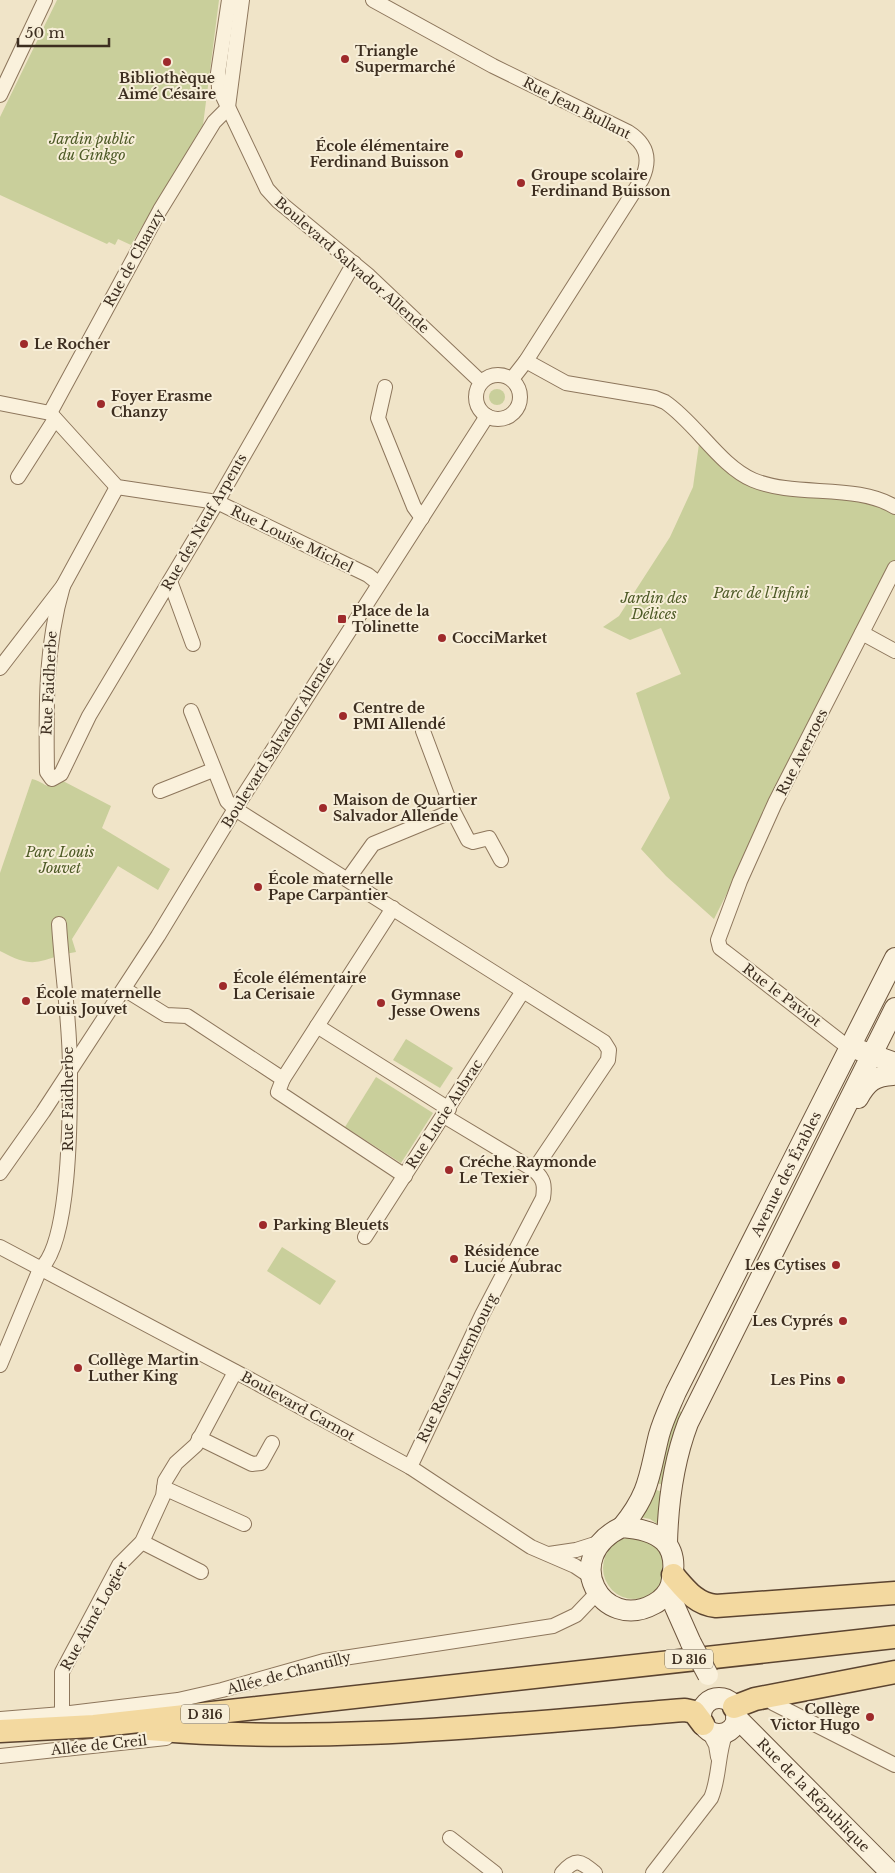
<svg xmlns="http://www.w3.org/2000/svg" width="895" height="1873" font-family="'Libre Baskerville',serif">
<rect width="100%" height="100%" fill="#f0e4c8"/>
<g fill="#c9cf9b">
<polygon points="57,0 219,0 203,125 131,245 118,239 115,245 109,242 107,244 0,195 0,117"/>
<circle cx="497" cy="397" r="8"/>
<polygon points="699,444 743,481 870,501 895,514 895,560 714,919 666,876 641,849 670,798 636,693 681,674 661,628 630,640 603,627 619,616 670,537 693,487"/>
<path d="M 32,779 C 48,783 45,792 63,781 L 111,806 L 102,828 L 170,869 L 158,890 L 118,866 L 72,939 L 76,952 C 38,958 39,972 0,951 L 0,873 Z"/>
<polygon points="406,1039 453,1068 440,1088 393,1060"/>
<polygon points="376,1077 433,1113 401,1163 345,1127"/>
<polygon points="282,1247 336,1281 320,1305 267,1271"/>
<path d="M 680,1411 L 682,1413 L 668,1457 L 664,1485 L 656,1483 C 660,1465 666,1422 680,1411 Z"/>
<polygon points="653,1489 663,1492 659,1525 650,1519 640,1517"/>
<circle cx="634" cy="1568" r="31"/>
</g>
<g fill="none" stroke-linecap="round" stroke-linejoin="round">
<g stroke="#8d765c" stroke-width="16">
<g id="street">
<polyline points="229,0 218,73 219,88 267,189 278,201 369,276 481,382"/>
<path d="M 373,0 L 493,66 L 628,132 C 647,144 651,159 642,179 L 526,361 L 512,379"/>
<polyline points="0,95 45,0"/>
<polyline points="228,107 242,0"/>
<path d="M 526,361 L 566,383 L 655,398 L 665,402 C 696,423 720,466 753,480 C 796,498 856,483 895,507"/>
<circle cx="498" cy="397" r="22"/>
<polyline points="385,387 378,418 414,507 422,518"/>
<polyline points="0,403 50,413 117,487 217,502 368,575 378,583"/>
<polyline points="50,413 160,210 214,122 228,108"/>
<polyline points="18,477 55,419"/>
<polyline points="170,581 193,644"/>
<path d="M 63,586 C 45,647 46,710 47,772 L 52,779 L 61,774 L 89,716 L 217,502 L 354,263"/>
<polyline points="862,633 895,651"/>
<polyline points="0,668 63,586 117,487"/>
<polyline points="191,711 227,801 235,809 604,1042 609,1050 608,1060 534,1170"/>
<polyline points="160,791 213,770"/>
<polyline points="453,811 468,840 473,842 489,838 501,860"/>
<polyline points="348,879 373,844 453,811 423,731"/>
<polyline points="129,992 166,1015 187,1016 283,1079 278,1092 405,1176"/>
<polyline points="317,1026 449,1109"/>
<polyline points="849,1048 728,954 720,948 718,940 740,881 775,803 895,568"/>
<polyline points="283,1079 393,908"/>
<polyline points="0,1173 43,1112 158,936 235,809 487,416"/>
<polyline points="365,1237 523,991"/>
<polyline points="0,1247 253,1381 410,1467 531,1547 575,1566 590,1576"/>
<path d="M 0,1365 L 40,1269 C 71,1243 70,1111 70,1069 C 70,1021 62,972 59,924"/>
<polyline points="199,1438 252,1464 261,1463 272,1443"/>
<path d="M 410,1467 L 482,1315 L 543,1198 C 545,1185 544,1179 534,1170 L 444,1116"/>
<polyline points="164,1488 244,1524"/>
<polyline points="142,1542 201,1572"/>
<polyline points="549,1554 576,1550 598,1543"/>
<polyline points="773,1703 895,1765"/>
<polyline points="62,1714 62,1672 119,1565 142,1542 163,1496 165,1481 176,1463 196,1445 235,1372"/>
<polyline points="0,1719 62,1714 178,1700 222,1690 324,1661 553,1626 576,1615 597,1593"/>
<polyline points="708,1730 716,1745 718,1757"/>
<polyline points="0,1756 166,1738"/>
<polyline points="450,1838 495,1873"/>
<path d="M 562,1873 C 576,1857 580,1861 595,1873"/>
<path d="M 653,1873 L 711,1798 C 720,1777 717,1754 726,1732"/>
</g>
</g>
<g stroke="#6f573f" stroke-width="22">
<g id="secondary">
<polyline points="859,1050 895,1063"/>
<path d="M 858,1098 C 867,1082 874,1076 893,1075"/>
<path id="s1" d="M 622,1527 C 650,1493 649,1475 659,1435 C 663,1420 670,1406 676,1392 L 895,958"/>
<path d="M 622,1527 C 659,1530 681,1543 671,1584 C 669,1592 662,1600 654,1604 C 602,1633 559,1557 622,1527 Z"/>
<path d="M 667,1543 C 668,1503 674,1460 688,1423 L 895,1008"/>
<polyline points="670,1589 675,1607 691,1643"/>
<circle cx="719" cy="1716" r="18"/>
<path id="s2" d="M 736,1717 L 891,1873"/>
</g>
</g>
<g stroke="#5b4430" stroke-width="25">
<g id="primary">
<path d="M 673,1575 C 686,1590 696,1604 716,1606 L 895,1593"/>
<polyline points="734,1707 755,1699 895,1672"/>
<path d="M 149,1729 C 328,1745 506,1724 685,1710 L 694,1712 L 703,1724"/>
<polyline points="0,1731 94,1726 895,1637"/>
</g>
</g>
<use href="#street" stroke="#faf1dc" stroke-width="14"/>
<use href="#secondary" stroke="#faf1dc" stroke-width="20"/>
<use href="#primary" stroke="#f3d9a0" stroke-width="22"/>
<g stroke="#6f573f" stroke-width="22" stroke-linecap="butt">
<polyline id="secondary-bridge" points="691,1643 708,1675"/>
</g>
<use href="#secondary-bridge" stroke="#faf1dc" stroke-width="20"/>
</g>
<g fill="#9e2a2b" stroke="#f7eed8" stroke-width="2">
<circle cx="345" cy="59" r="5"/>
<circle cx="167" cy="62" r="5"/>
<circle cx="459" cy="154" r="5"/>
<circle cx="521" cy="183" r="5"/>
<circle cx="24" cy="344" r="5"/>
<circle cx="101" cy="404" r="5"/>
<rect x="337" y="614" width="10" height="10" rx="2.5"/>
<circle cx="442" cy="638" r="5"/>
<circle cx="343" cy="716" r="5"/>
<circle cx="323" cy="808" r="5"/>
<circle cx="258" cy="887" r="5"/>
<circle cx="223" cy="986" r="5"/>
<circle cx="26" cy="1001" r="5"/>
<circle cx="381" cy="1003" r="5"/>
<circle cx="449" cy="1170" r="5"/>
<circle cx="263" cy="1225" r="5"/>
<circle cx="454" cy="1259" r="5"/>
<circle cx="836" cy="1265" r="5"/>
<circle cx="843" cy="1321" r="5"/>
<circle cx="78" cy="1368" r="5"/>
<circle cx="841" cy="1380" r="5"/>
<circle cx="870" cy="1717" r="5"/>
</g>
<g text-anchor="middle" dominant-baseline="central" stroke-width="4" stroke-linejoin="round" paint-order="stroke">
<g fill="#f7eed8" stroke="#756857" stroke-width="1">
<rect x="665" y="1649.5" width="48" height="19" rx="4"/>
<rect x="181" y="1704.5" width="48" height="19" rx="4"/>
</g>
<g font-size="12" font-weight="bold" fill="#3d2e20">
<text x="689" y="1659">D 316</text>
<text x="205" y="1714">D 316</text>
</g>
<g font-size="14" font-weight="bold" fill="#3d2e20" stroke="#f7eed8" text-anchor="start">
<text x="355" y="51">Triangle<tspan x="355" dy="16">Supermarché</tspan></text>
<text x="167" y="78" text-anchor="middle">Bibliothèque<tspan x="167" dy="16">Aimé Césaire</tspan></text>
<text x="449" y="146" text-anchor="end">École élémentaire<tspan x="449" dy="16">Ferdinand Buisson</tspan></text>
<text x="531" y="175">Groupe scolaire<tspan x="531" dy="16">Ferdinand Buisson</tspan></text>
<text x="34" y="344">Le Rocher</text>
<text x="111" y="396">Foyer Erasme<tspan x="111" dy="16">Chanzy</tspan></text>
<text x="352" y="611">Place de la<tspan x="352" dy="16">Tolinette</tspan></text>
<text x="452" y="638">CocciMarket</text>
<text x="353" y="708">Centre de<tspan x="353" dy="16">PMI Allendé</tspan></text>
<text x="333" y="800">Maison de Quartier<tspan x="333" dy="16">Salvador Allende</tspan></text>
<text x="268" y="879">École maternelle<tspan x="268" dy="16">Pape Carpantier</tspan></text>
<text x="233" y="978">École élémentaire<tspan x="233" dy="16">La Cerisaie</tspan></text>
<text x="36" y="993">École maternelle<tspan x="36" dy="16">Louis Jouvet</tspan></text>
<text x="391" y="995">Gymnase<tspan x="391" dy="16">Jesse Owens</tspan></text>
<text x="459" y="1162">Créche Raymonde<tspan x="459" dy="16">Le Texier</tspan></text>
<text x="273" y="1225">Parking Bleuets</text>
<text x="464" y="1251">Résidence<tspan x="464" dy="16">Lucie Aubrac</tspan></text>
<text x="826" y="1265" text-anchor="end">Les Cytises</text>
<text x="833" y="1321" text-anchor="end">Les Cyprés</text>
<text x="88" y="1360">Collège Martin<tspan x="88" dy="16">Luther King</tspan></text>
<text x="831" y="1380" text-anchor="end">Les Pins</text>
<text x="860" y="1709" text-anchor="end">Collège<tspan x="860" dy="16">Victor Hugo</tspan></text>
</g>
<g font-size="14" fill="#3d2e20" stroke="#f7eed8">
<text transform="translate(577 108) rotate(27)">Rue Jean Bullant</text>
<text transform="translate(134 258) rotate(-61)">Rue de Chanzy</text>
<text transform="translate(352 265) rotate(41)">Boulevard Salvador Allende</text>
<text transform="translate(204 522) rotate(-60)">Rue des Neuf Arpents</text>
<text transform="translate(292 539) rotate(26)">Rue Louise Michel</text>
<text transform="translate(49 683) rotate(-87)">Rue Faidherbe</text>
<text transform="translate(278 742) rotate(-58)">Boulevard Salvador Allende</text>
<text transform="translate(802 752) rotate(-63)">Rue Averroes</text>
<text transform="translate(782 995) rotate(37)">Rue le Paviot</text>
<text transform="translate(68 1099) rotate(-90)">Rue Faidherbe</text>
<text transform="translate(444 1114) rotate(-57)">Rue Lucie Aubrac</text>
<text stroke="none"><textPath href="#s1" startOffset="391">Avenue des Érables</textPath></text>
<text transform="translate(457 1368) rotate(-64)">Rue Rosa Luxembourg</text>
<text transform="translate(298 1406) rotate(29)">Boulevard Carnot</text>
<text transform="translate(94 1616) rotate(-61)">Rue Aimé Logier</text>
<text transform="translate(289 1673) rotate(-15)">Allée de Chantilly</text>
<text transform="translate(99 1745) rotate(-6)">Allée de Creil</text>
<text stroke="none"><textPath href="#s2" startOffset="110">Rue de la République</textPath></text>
</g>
<g font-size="14" font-style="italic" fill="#4d5a26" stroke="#f7eed8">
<text x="92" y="139">Jardin public<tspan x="92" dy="16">du Ginkgo</tspan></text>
<text x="761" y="593">Parc de l'Infini</text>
<text x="654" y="598">Jardin des<tspan x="654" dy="16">Délices</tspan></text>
<text x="60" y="852">Parc Louis<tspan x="60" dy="16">Jouvet</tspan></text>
</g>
</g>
<path d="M18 38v8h91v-8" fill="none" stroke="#3d2e20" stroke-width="2.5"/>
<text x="25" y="38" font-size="15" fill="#3d2e20" stroke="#f7eed8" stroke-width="4" paint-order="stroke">50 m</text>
</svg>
